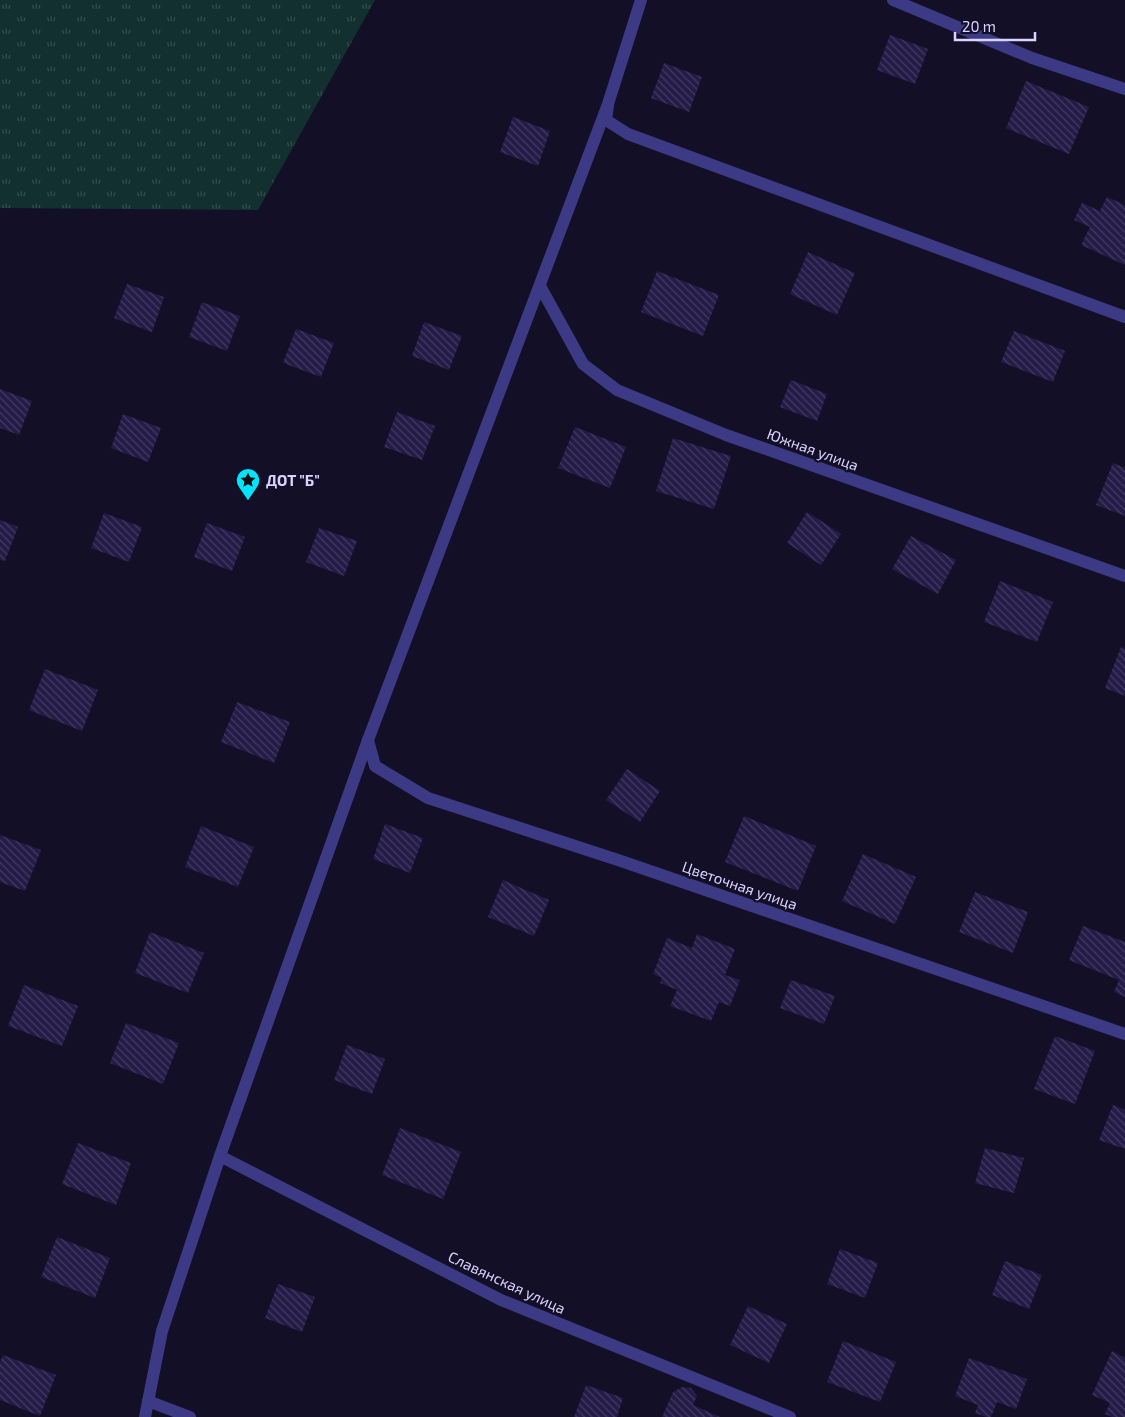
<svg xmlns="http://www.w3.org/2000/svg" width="1125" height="1417" font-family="'Exo 2',sans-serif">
<defs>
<pattern id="grass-tufts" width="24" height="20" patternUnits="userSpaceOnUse" patternTransform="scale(1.25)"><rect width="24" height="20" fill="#12302f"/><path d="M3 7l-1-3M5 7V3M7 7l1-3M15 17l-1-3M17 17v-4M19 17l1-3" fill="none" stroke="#344d4e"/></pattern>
<pattern id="building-back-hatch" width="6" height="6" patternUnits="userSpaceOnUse" patternTransform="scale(1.25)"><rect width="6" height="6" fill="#241b47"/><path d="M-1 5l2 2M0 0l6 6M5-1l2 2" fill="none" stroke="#433b63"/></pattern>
</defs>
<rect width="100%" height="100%" fill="#130f26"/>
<polygon fill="url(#grass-tufts)" points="0,0 375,0 258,210 0,208"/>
<g fill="url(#building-back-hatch)">
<polygon points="890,35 928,49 915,84 877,70"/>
<polygon points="664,63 702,77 689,112 651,98"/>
<polygon points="1026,81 1089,107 1069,154 1006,128"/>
<polygon points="513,117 550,131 538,166 500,152"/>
<polygon points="1107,197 1125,205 1125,265 1081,245 1090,227 1074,220 1082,203 1100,211"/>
<polygon points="808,252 855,273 837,315 790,294"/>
<polygon points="657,271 719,295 703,336 641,312"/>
<polygon points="127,284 164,297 152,332 114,318"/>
<polygon points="202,302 240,316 227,351 189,337"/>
<polygon points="424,322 462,336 449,370 412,356"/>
<polygon points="296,329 334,343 321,377 283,363"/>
<polygon points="1014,331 1065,351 1053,382 1001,362"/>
<polygon points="791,380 827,394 817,421 780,407"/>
<polygon points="0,389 32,401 19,435 0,428"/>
<polygon points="397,412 435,426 422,460 384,447"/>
<polygon points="123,414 161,428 148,462 111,448"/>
<polygon points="575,427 626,447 610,488 558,468"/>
<polygon points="673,438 731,456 714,509 656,491"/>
<polygon points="1113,463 1125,468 1125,516 1096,505"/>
<polygon points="807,512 841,534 821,565 787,543"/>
<polygon points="104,513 142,527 129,562 91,548"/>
<polygon points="0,520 18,527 5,561 0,560"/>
<polygon points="207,523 245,537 232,571 194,557"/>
<polygon points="319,528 357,541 344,576 306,562"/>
<polygon points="911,536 956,560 938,594 892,569"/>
<polygon points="1000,581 1053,602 1037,642 984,622"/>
<polygon points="1121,647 1125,649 1125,696 1105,688"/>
<polygon points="45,669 98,690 82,731 29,710"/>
<polygon points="237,702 290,722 274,763 221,742"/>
<polygon points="627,769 660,791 640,822 606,800"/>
<polygon points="744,816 816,846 798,891 725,862"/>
<polygon points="385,824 423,838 410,873 373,859"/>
<polygon points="201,826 254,847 238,887 185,867"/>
<polygon points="0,835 41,850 25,891 0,882"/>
<polygon points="863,854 916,877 895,924 842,901"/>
<polygon points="503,880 549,900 534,936 488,917"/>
<polygon points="975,892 1028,912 1013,953 959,932"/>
<polygon points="1083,926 1125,942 1125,997 1114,992 1119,980 1069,960"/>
<polygon points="150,932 204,953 188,993 135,973"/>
<polygon points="697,934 735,949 725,975 740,980 730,1006 719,1002 711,1021 670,1006 677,990 660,983 662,978 653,974 667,938 692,948"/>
<polygon points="791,980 835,996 824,1024 780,1008"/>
<polygon points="24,985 78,1006 62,1046 8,1026"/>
<polygon points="126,1023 179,1043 163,1084 110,1063"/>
<polygon points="1055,1036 1095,1051 1075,1104 1034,1089"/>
<polygon points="347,1045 385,1059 372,1094 334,1080"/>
<polygon points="1113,1105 1125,1110 1125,1149 1099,1140"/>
<polygon points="400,1128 461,1152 443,1199 382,1175"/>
<polygon points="78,1143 131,1163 116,1205 62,1184"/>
<polygon points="985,1148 1024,1158 1014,1193 975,1183"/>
<polygon points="57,1237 110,1258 95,1298 41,1277"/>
<polygon points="840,1249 878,1263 865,1298 827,1284"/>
<polygon points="1005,1261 1042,1275 1029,1309 992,1295"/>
<polygon points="278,1284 315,1297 302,1332 265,1318"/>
<polygon points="748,1306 787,1324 769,1363 730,1345"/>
<polygon points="843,1341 896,1362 880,1402 827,1382"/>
<polygon points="1112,1351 1125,1358 1125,1417 1112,1417 1105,1414 1110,1403 1092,1395"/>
<polygon points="3,1355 56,1375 40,1416 0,1400 0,1362"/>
<polygon points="969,1358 1027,1379 1016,1409 997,1402 991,1417 986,1417 975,1413 978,1405 955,1396"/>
<polygon points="586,1385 623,1398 617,1417 574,1417"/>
<polygon points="682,1387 691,1388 697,1396 693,1405 720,1417 662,1417 673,1392"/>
</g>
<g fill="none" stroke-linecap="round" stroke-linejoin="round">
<g stroke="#3d3a85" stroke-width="12">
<polyline points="608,106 606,120 628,134 1125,317"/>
<polyline points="220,1156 501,1300 790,1417"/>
<polyline points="148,1401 190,1417"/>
</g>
<g stroke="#3d3a85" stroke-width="12">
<polyline points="893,0 1032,58 1125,89"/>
<polyline points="540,286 583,364 617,390 726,435 1125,576"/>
<polyline points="368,740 375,766 428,798 621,861 1125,1034"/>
<polyline points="145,1417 162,1331 220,1156 368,740 608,104 641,0"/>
</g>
</g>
<defs>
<g id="sight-pin" transform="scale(1.25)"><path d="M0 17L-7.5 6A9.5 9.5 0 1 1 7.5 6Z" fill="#00e5ff" stroke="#130f26"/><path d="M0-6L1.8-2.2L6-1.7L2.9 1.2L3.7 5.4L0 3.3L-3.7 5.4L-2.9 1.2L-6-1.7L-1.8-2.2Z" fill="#111"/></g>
</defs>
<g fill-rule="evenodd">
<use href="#sight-pin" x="248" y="480"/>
</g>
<g text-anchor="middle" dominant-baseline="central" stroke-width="4.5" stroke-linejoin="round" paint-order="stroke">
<g font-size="15" fill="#d9d4ff" stroke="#130f26">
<text transform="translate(813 449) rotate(20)">Южная улица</text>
<text transform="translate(740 885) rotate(19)">Цветочная улица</text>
<text transform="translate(507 1282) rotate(25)">Славянская улица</text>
</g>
<g font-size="15" font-weight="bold" fill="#d9d4ff" stroke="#130f26" text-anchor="start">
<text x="266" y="480">ДОТ "Б"</text>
</g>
</g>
<path d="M955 32v8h80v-8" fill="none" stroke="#d9d4ff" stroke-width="2.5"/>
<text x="962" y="32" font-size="15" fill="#d9d4ff" stroke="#130f26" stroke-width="4" paint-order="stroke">20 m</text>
</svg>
